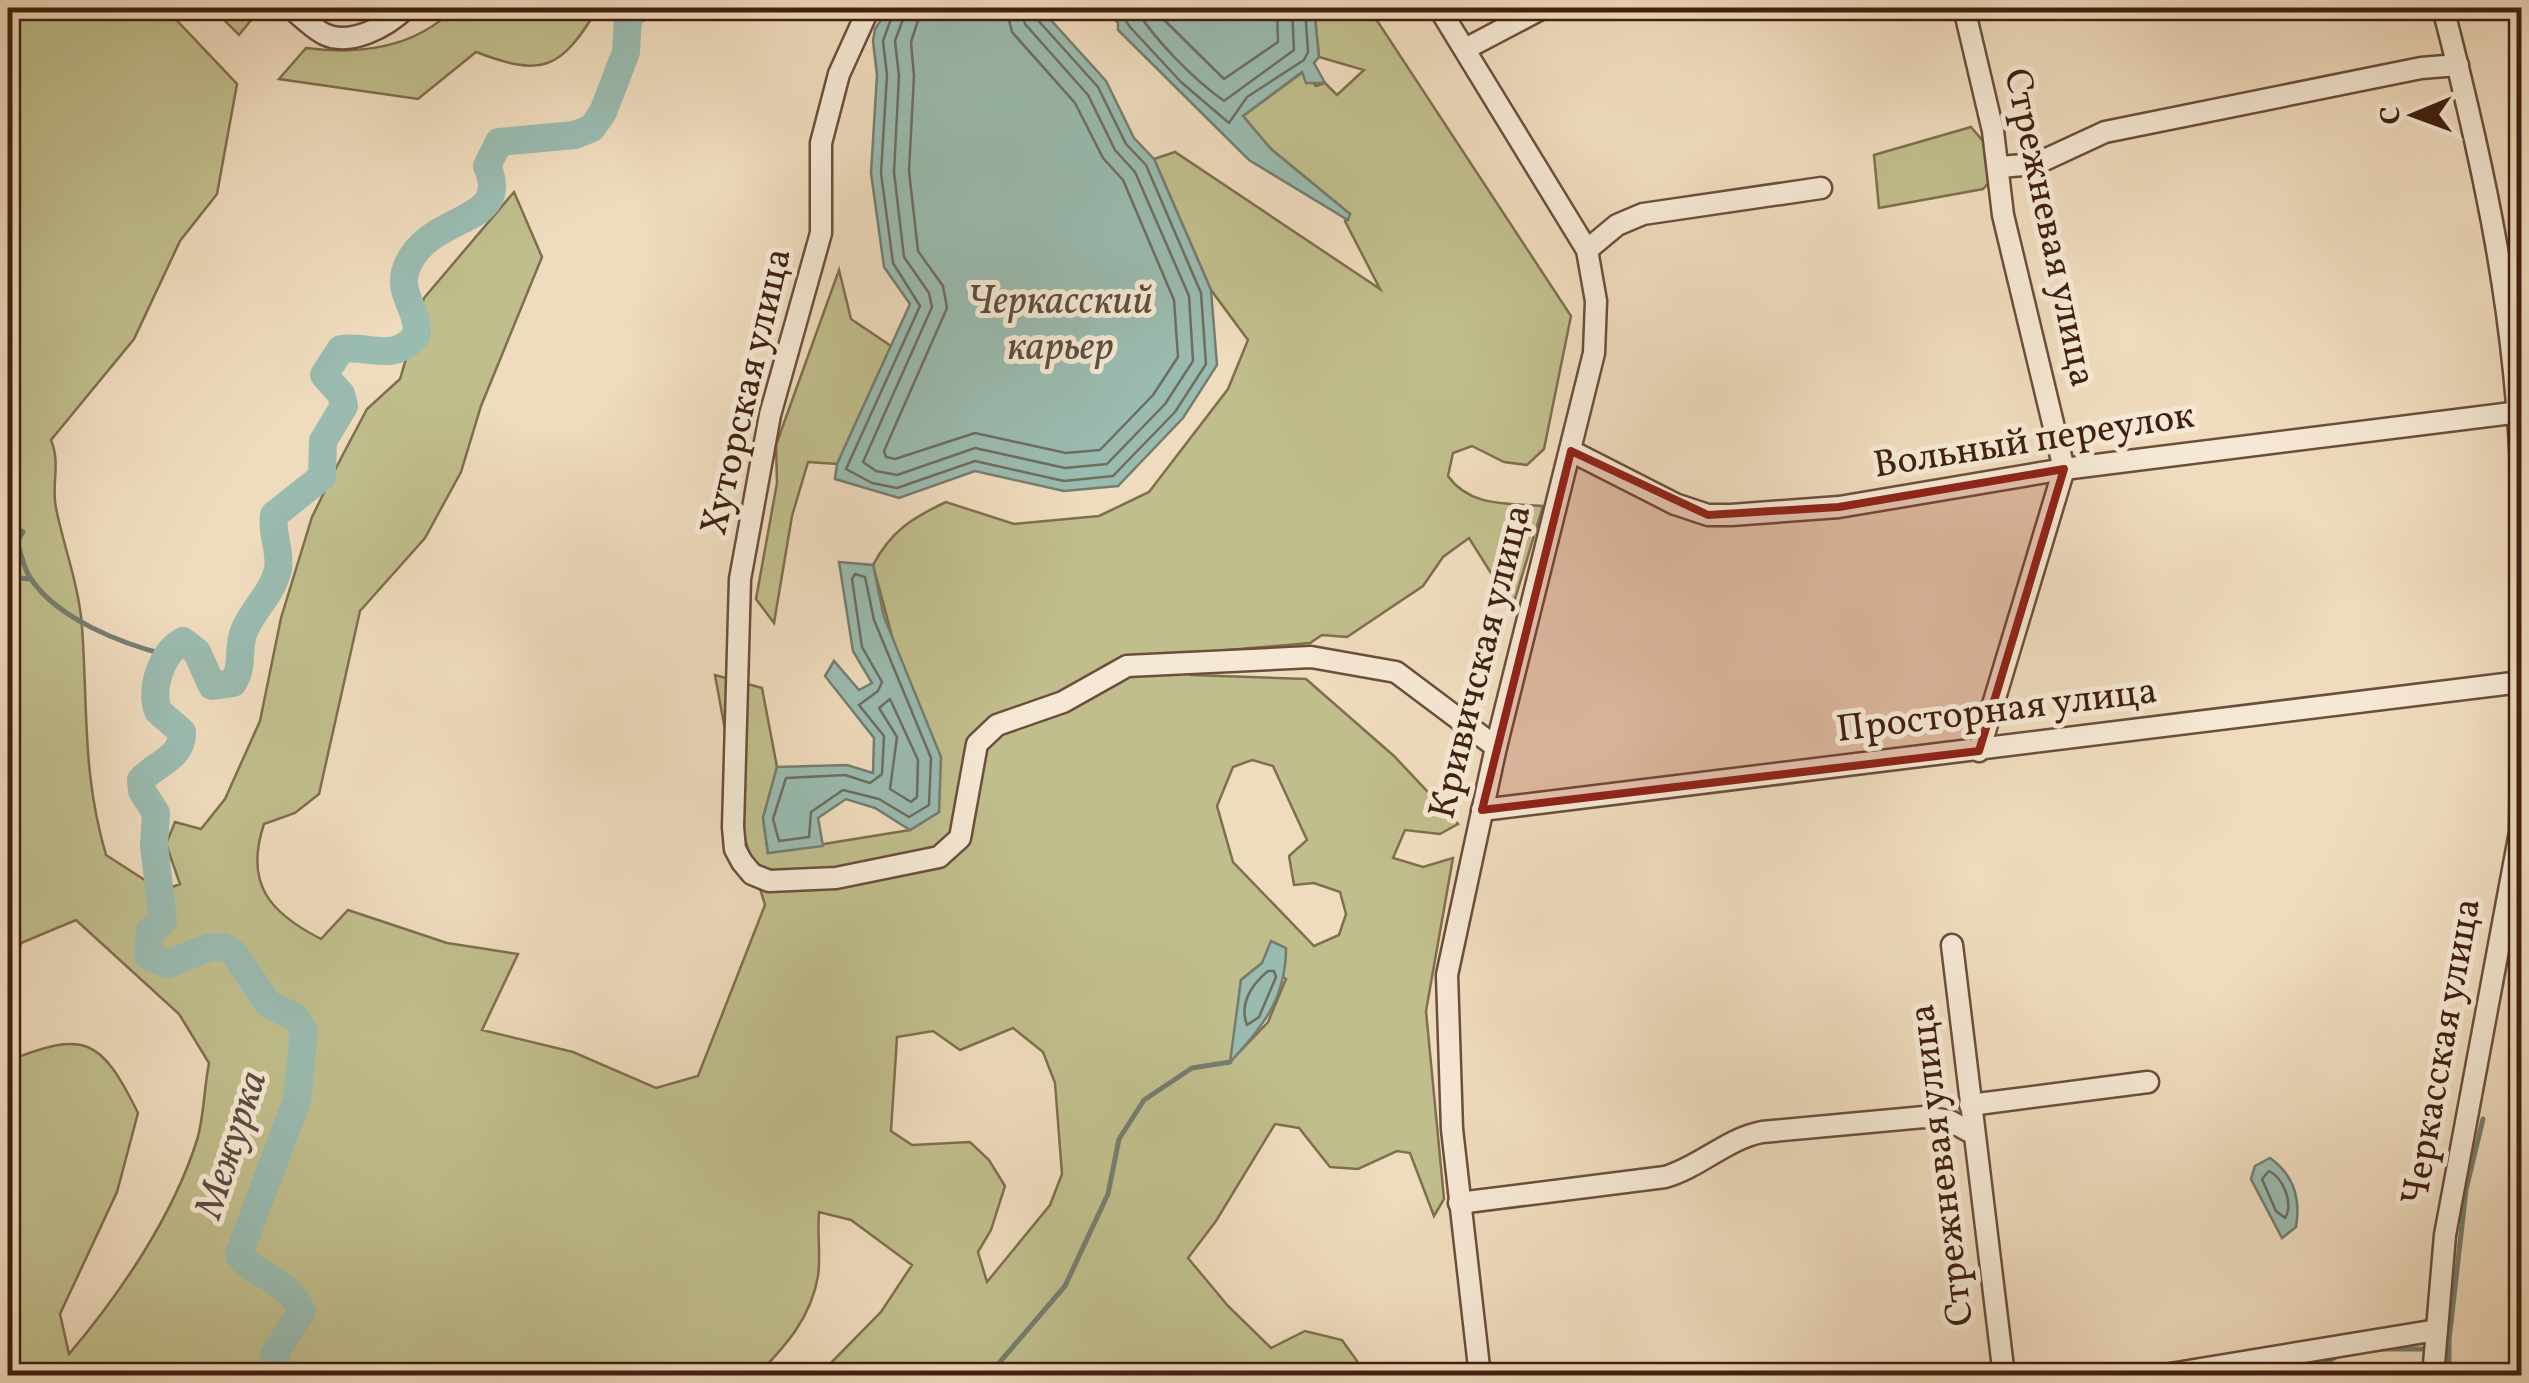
<svg xmlns="http://www.w3.org/2000/svg" width="2529" height="1383" font-family="Vollkorn,serif">
<rect width="100%" height="100%" fill="#efdbbd"/>
<filter id="stains"><feTurbulence type="fractalNoise" baseFrequency=".002" numOctaves="4"/><feColorMatrix values="0 0 0 0 .2 0 0 0 0 .09 0 0 0 0 .02 0 0 0 .5 -.17"/></filter>
<radialGradient id="worn" r=".72"><stop offset=".6" stop-color="#630" stop-opacity="0"/><stop offset="1" stop-color="#630" stop-opacity=".3"/></radialGradient>
<g fill="#c0be8c" stroke="#806e4e" stroke-width="2.5" fill-rule="evenodd">
<path d="M 8,8 L 165,8 L 237,84 L 217,194 L 180,241 L 134,339 L 51,440 C 61,464 51,484 56,508 C 64,548 79,585 82,627 C 88,710 82,773 106,855 L 162,891 L 180,884 L 166,844 L 175,822 L 201,829 L 225,799 L 260,721 L 281,618 L 312,517 L 338,464 L 367,409 L 400,379 L 424,298 L 514,192 L 542,257 L 481,406 L 461,472 L 425,538 L 360,611 L 319,794 L 295,813 L 264,824 C 244,884 270,913 321,939 L 348,910 L 447,943 L 518,954 L 482,1030 L 573,1052 L 656,1088 L 698,1076 L 765,905 L 745,839 L 715,675 L 762,688 L 777,767 L 763,818 L 768,853 L 910,830 L 939,812 L 873,565 C 891,531 912,518 946,502 L 1014,524 L 1099,516 L 1149,492 L 1228,389 L 1248,340 L 1211,290 L 1154,159 L 1175,152 L 1380,289 L 1345,221 L 1350,214 L 1271,149 L 1243,116 L 1303,72 L 1316,86 L 1325,83 L 1337,95 L 1364,70 L 1319,57 L 1314,8 L 1363,8 L 1378,22 L 1571,316 L 1544,449 L 1527,465 L 1504,462 L 1472,446 L 1453,453 L 1448,476 C 1470,507 1507,503 1543,506 L 1515,599 L 1506,597 L 1469,538 L 1443,557 L 1423,586 L 1347,637 L 1322,635 L 1310,643 L 1194,653 L 1191,675 L 1306,679 L 1394,756 L 1458,824 L 1440,834 L 1405,830 L 1393,858 L 1423,867 L 1453,858 L 1426,1011 L 1444,1199 L 1434,1216 L 1410,1153 L 1397,1151 L 1358,1169 L 1330,1167 L 1299,1128 L 1275,1124 L 1216,1221 L 1188,1258 L 1228,1306 L 1271,1348 L 1305,1331 L 1342,1340 L 1367,1375 L 819,1375 L 881,1312 L 912,1265 L 851,1220 L 819,1212 C 817,1233 821,1255 818,1276 C 811,1318 785,1347 757,1375 L 8,1375 L 8,1061 C 85,1030 101,1038 138,1113 L 117,1192 L 60,1314 L 69,1354 C 120,1294 173,1216 197,1140 C 204,1117 204,1088 209,1063 L 179,1014 L 76,920 L 21,943 L 8,990 ZM 1252,760 L 1273,766 L 1307,840 L 1289,856 L 1294,885 L 1314,883 L 1340,892 L 1346,914 L 1339,935 L 1314,946 L 1233,862 L 1217,806 L 1233,767 ZM 1262,963 L 1286,979 L 1268,1022 L 1231,1061 L 1241,980 ZM 1013,1028 L 1043,1052 L 1055,1083 L 1062,1174 L 1050,1205 L 987,1282 L 978,1252 L 991,1230 L 1005,1186 L 989,1160 L 970,1142 L 912,1145 L 891,1131 L 897,1037 L 933,1031 L 960,1050 Z"/>
<polygon points="212,8 261,8 239,35"/>
<path d="M 454,8 L 598,8 C 560,71 542,77 476,52 L 418,99 L 279,79 L 306,48 C 359,55 416,48 454,8 Z"/>
<polygon points="1971,127 1994,154 1994,177 1983,189 1879,208 1874,155"/>
<polygon points="839,270 851,319 891,346 837,464 808,462 792,516 774,623 756,599 777,483 776,445"/>
</g>
<g fill="#9abbb0" stroke="#767d70" stroke-width="2.5">
<polygon points="889,8 1040,8 1106,81 1134,138 1154,159 1211,290 1217,365 1183,418 1118,486 1064,491 975,471 899,498 835,479 837,464 910,304 884,267 871,173 877,75 873,41 875,29"/>
<polygon points="1104,8 1314,8 1319,57 1314,63 1325,83 1306,83 1302,72 1243,116 1271,149 1350,214 1348,220 1249,160 1118,30 1118,23"/>
<polygon points="839,562 873,565 884,617 941,757 939,812 910,830 875,808 846,799 818,818 823,846 768,853 763,818 777,767 847,765 873,773 874,738 825,676 834,661 859,690 872,683 853,651"/>
<path d="M 1271,941 L 1286,948 C 1286,998 1263,1027 1230,1062 L 1241,980 L 1262,963 Z"/>
<path d="M 2270,1158 C 2294,1175 2301,1198 2296,1227 L 2282,1238 L 2251,1179 L 2255,1166 Z"/>
</g>
<g fill="none" stroke-linecap="round" stroke-linejoin="round">
<g stroke="#6e6d60" stroke-width="2.5">
<polyline points="895,8 883,41 887,75 881,173 893,263 920,306 846,469 872,483 897,488 975,461 1064,481 1113,476 1175,412 1206,364 1201,293 1146,165 1126,144 1098,87 1036,18 1033,8"/>
<polyline points="907,8 895,41 899,76 894,172 904,257 929,293 932,307 863,462 876,471 897,475 975,448 1065,468 1107,464 1165,404 1193,361 1189,296 1135,172 1115,150 1088,95 1025,24 1021,8"/>
<polyline points="922,8 911,42 914,76 909,171 918,251 943,286 947,308 884,451 886,457 895,459 975,433 1066,453 1100,450 1153,395 1178,357 1174,300 1123,180 1103,158 1075,103 1012,32 1006,8"/>
<polyline points="1117,8 1130,27 1181,82 1229,123 1247,97 1304,60 1308,52 1305,8"/>
<path d="M 1135,8 C 1155,40 1192,78 1224,101 L 1294,50 L 1292,8"/>
<polyline points="1152,8 1224,79 1278,42 1277,8"/>
<polygon points="855,574 865,577 874,620 931,758 929,805 909,817 879,799 843,790 811,812 809,837 779,841 773,819 786,778 845,775 870,783 882,774 884,736 859,705 878,691 882,682 862,647 852,579"/>
<polygon points="890,699 918,760 917,797 911,802 890,789 897,737 879,708"/>
<path d="M 1268,971 L 1274,971 L 1276,977 L 1259,1017 L 1247,1025 C 1239,1004 1251,985 1268,971 Z"/>
<path d="M 2269,1171 C 2283,1178 2294,1203 2285,1218 L 2276,1211 L 2262,1179 Z"/>
</g>
<g stroke="#767d70" stroke-width="5">
<path d="M 8,522 L 23,532 L 17,542 C 21,553 24,570 31,579 C 58,619 122,644 167,655"/>
<polyline points="8,577 29,579"/>
<polyline points="2379,1349 2422,1349"/>
<polyline points="988,1376 1065,1286 1108,1194 1119,1139 1144,1100 1192,1068 1230,1062"/>
<polyline points="2302,1376 2339,1355"/>
<polyline points="2449,1376 2449,1340 2466,1190 2483,1119"/>
</g>
<path stroke="#9abbb0" stroke-width="28" d="M 281,1376 L 274,1355 L 302,1311 C 285,1276 247,1272 239,1254 L 297,1100 L 304,1031 L 295,1017 L 268,1004 L 234,953 L 223,947 L 210,947 L 168,964 L 148,956 L 150,931 L 163,921 L 154,845 L 156,813 L 142,791 L 141,780 C 156,763 183,758 182,732 L 158,711 C 150,689 161,653 183,641 L 197,652 L 212,686 L 233,683 C 244,666 237,649 244,631 C 253,609 273,593 278,569 C 281,550 271,534 274,515 L 322,477 L 323,441 L 344,406 L 341,394 L 324,375 L 341,349 C 370,345 393,363 416,336 C 421,312 397,295 406,269 C 427,211 514,227 487,166 L 499,142 L 575,135 L 592,128 L 603,112 L 626,52 L 628,18 L 639,8"/>
<g stroke="#6c4e3b" stroke-width="25">
<g id="minor">
<path d="M 291,8 C 301,16 312,28 324,34 C 350,47 388,26 406,8"/>
<polyline points="869,8 839,74 821,143 821,233 770,415 740,579 733,827 735,849 742,862 752,874 769,881 836,878 939,857 960,838 977,744 997,725 1063,702 1127,666 1311,657 1396,672 1496,747"/>
<polyline points="1439,8 1587,250 1596,301 1594,353 1496,747 1447,975 1452,1129 1480,1376"/>
<polyline points="1964,8 1993,131 2003,215 2064,469 1979,751"/>
<path d="M 2443,8 C 2486,174 2517,320 2522,492"/>
<polyline points="1467,48 1543,8"/>
<polyline points="1999,167 2036,164 2105,132 2421,68 2458,65"/>
<polyline points="1587,250 1617,225 1643,214 1821,188"/>
<polyline points="1571,451 1675,504 1708,515 1731,515 1839,507 2064,469 2520,412"/>
<polyline points="1482,810 2521,682"/>
<polyline points="1952,945 2004,1376"/>
<polyline points="1970,1105 2148,1082"/>
<path d="M 1459,1203 L 1665,1177 C 1700,1167 1726,1139 1762,1132 L 1924,1117 L 1950,1121 L 1974,1134"/>
<polyline points="2158,1376 2437,1330"/>
<polyline points="2433,1376 2445,1235 2520,832 2522,671"/>
</g>
</g>
<use href="#minor" stroke="#f5e8d4" stroke-width="20"/>
</g>
<path fill="#8f2418" fill-opacity="0.2" stroke="#8f2418" stroke-width="8" stroke-linejoin="round" d="M 1571,451 L 1708,515 L 1839,507 L 2064,469 L 1979,751 L 1482,810 Z"/>
<g text-anchor="middle" dominant-baseline="central" stroke-width="10" stroke-linejoin="round" paint-order="stroke">
<g font-size="38" fill="#411f10" stroke="#f5e8d4">
<text transform="translate(2048 228) rotate(78)">Стрежневая улица</text>
<text transform="translate(748 392) rotate(-77)">Хуторская улица</text>
<text transform="translate(2034 442) rotate(-9)">Вольный переулок</text>
<text transform="translate(1482 662) rotate(-76)">Кривичская улица</text>
<text transform="translate(1997 712) rotate(-7)">Просторная улица</text>
<text transform="translate(2443 1052) rotate(-80)">Черкасская улица</text>
<text transform="translate(1943 1165) rotate(-97)">Стрежневая улица</text>
</g>
<g font-size="40" font-style="italic" fill="#5c4e40" stroke="#f5e8d4">
<text x="1060" y="303">Черкасский<tspan x="1060" dy="46">карьер</tspan></text>
<text transform="translate(233 1145) rotate(-72)">Межурка</text>
</g>
</g>
<rect width="2529" height="1383" fill="none" stroke="#efdbbd" stroke-width="40"/>
<rect x="10" y="10" width="2509" height="1363" fill="none" stroke="#411f10" stroke-width="5"/>
<rect x="20" y="20" width="2489" height="1343" fill="none" stroke="#411f10" stroke-width="2.5"/>
<g transform="translate(2414 115) rotate(269)" stroke="#f5e8d4" stroke-width="8" paint-order="stroke">
<path d="M0-8L18 38L0 25L-18 38Z" fill="#411f10"/>
<text y="-15" font-size="28" font-weight="bold" text-anchor="middle" fill="#411f10">С</text>
</g>
<rect width="100%" height="100%" filter="url(#stains)"/>
<rect width="100%" height="100%" fill="url(#worn)"/>
</svg>
